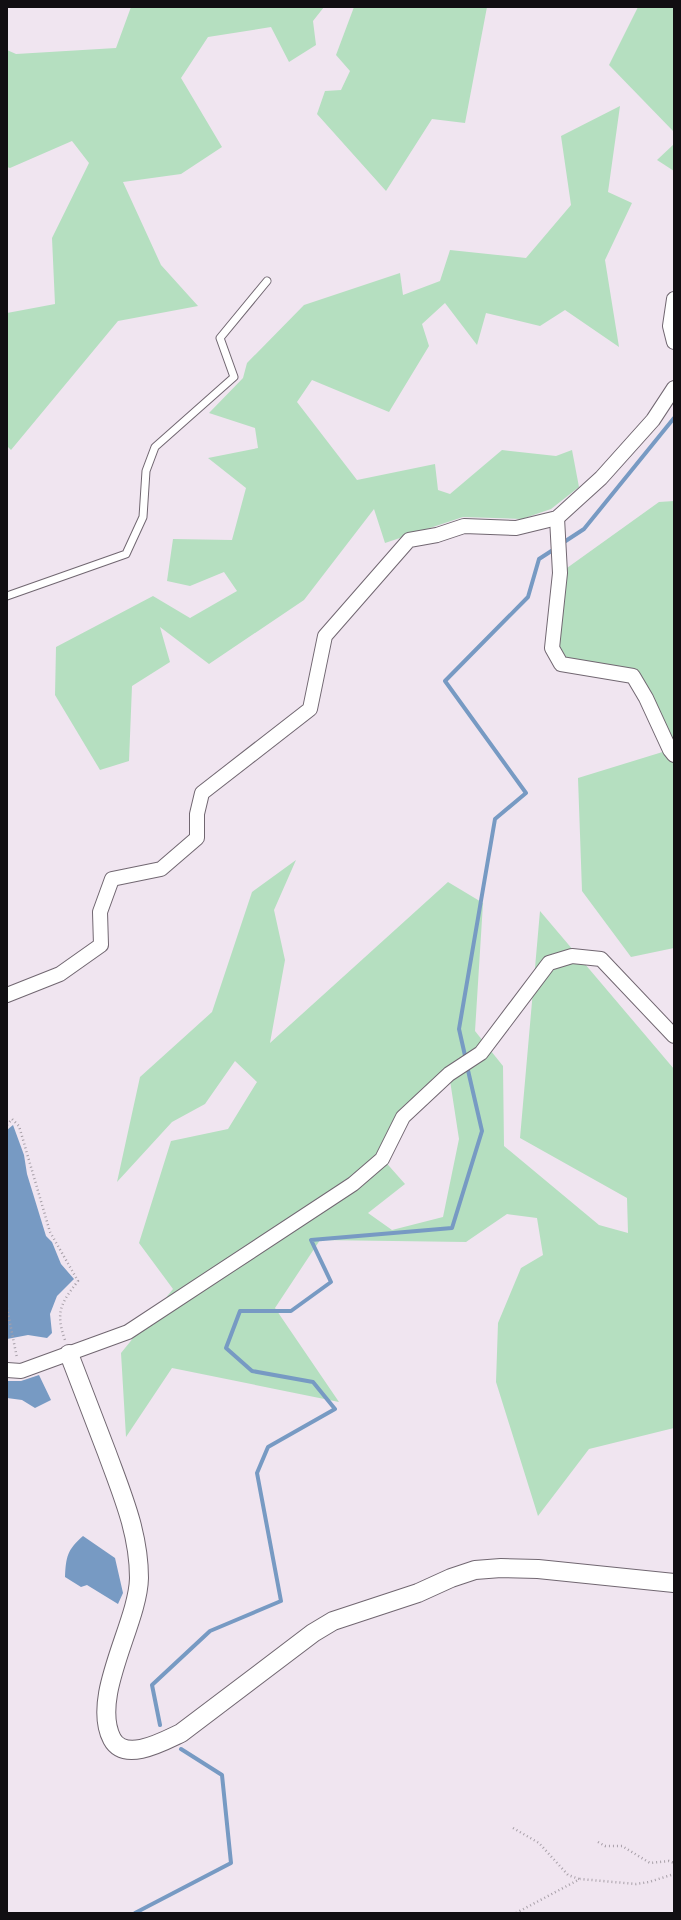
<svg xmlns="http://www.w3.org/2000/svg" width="681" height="1920" font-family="'Exo 2',sans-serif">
<rect width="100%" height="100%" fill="#f0e5f0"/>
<g fill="#b5dfc0" fill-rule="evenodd">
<polygon points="131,7 324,7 313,21 316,45 289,62 271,27 208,37 181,78 222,147 181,174 123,182 161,265 198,306 118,321 11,450 7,446 7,313 55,304 52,238 89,163 72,141 10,168 7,167 7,50 16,54 116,48"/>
<polygon points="354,7 487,7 465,123 432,119 386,191 317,114 325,91 341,90 350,71 336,55"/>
<polygon points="638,7 674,7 674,132 609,65"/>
<polygon points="620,106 608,192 632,203 605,260 619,347 565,310 540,326 486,313 477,345 445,303 422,324 429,346 389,412 312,380 297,402 357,480 435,464 438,490 450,494 502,450 556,456 572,450 579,487 551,509 522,519 463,517 385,543 374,509 304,600 209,664 160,627 170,662 132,686 129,761 100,770 55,695 56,647 153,596 190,618 237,591 224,572 190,586 167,581 173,539 232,540 246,488 208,458 258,448 255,428 209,413 243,378 247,363 304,305 400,273 403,295 440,281 450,250 526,258 571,205 561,136"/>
<polygon points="674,144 674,171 657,160"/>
<polygon points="674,501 674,948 631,957 582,891 578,778 669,750 633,676 561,664 552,648 560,573 659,502"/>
<path d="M 296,860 L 274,910 L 285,960 L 270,1043 L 448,882 L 483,903 L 475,1031 L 503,1066 L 504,1146 L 599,1225 L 628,1233 L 627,1198 L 520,1138 L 540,911 L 674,1069 L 674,1428 L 589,1449 L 538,1516 L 496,1382 L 498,1323 L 521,1268 L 543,1255 L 537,1218 L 507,1214 L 466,1242 L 320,1240 L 275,1308 L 339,1402 L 172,1368 L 126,1437 L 121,1353 L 173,1289 L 139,1243 L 171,1141 L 228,1129 L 257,1082 L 235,1061 L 205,1104 L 172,1122 L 117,1182 L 140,1077 L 212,1012 L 252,892 ZM 449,1074 L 459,1139 L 443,1217 L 392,1230 L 368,1213 L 405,1184 L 382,1158 L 403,1117 Z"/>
</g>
<g fill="#779ac3">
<polygon points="13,1125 24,1155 27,1174 46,1236 52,1242 61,1264 74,1279 57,1296 50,1314 52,1333 47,1338 28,1335 7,1339 7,1130"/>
<polygon points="39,1375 51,1400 35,1408 22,1400 7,1398 7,1381 21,1381"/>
<path d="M 83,1536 L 115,1558 L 123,1593 L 118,1604 L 87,1585 L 81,1587 L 65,1577 C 66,1557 67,1550 83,1536 Z"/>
</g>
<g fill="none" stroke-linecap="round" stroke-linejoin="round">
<g stroke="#779ac3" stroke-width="4">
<polyline points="561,544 584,529 674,418"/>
<polyline points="466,1060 459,1029 495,819 526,793 445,681 528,597 539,559 556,548"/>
<polyline points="160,1725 152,1685 210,1631 281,1601 257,1473 268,1447 335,1409 313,1382 252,1371 226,1348 240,1311 291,1311 331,1282 311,1240 452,1228 482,1131 467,1066"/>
<polyline points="135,1913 231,1863 222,1775 181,1749"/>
</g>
<g stroke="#716771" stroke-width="9">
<polyline id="service" points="7,596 126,554 143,517 146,471 155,447 234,377 220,338 267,281"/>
</g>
<g stroke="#716771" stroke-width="16">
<g id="minor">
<polyline points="674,299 670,326 674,342"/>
<polyline points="557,518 560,573 552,648 561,664 633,676 646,698 670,750 674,755"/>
<polyline points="7,995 60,974 101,945 100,912 112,879 161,869 197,838 197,814 202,793 310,709 325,636 409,540 437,535 464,526 516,528 557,518 601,478 653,420 674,388"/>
<polyline points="7,1370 21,1371 128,1332 353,1184 382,1159 403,1117 449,1074 481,1053 549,963 572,956 601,959 674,1036"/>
</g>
</g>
<g stroke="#716771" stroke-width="20">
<path id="tertiary" d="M 69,1354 C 82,1387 94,1420 107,1453 C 122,1494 139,1533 139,1578 C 138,1624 90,1696 112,1739 C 125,1763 164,1741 181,1733 L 313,1633 L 333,1621 L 418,1593 L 451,1578 L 475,1570 L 501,1568 L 538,1569 L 674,1583"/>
</g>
<g stroke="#a8a0a9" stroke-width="2.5" stroke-dasharray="1 3" stroke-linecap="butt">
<path d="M 7,1125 L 12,1119 L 19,1126 L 50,1232 L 78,1281 C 61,1303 55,1312 65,1340"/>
<polyline points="7,1308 17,1358"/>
<polyline points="513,1828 539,1843 568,1875 579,1879"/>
<polyline points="598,1842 605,1846 622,1846 650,1863 669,1861 674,1863"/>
<polyline points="516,1913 580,1879 636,1884 649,1882 674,1874"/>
</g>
<use href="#service" stroke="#fff" stroke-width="7"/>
<use href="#minor" stroke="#fff" stroke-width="14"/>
<use href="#tertiary" stroke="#fff" stroke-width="18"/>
</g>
<rect width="681" height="1920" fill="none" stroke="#110e12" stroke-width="16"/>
</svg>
